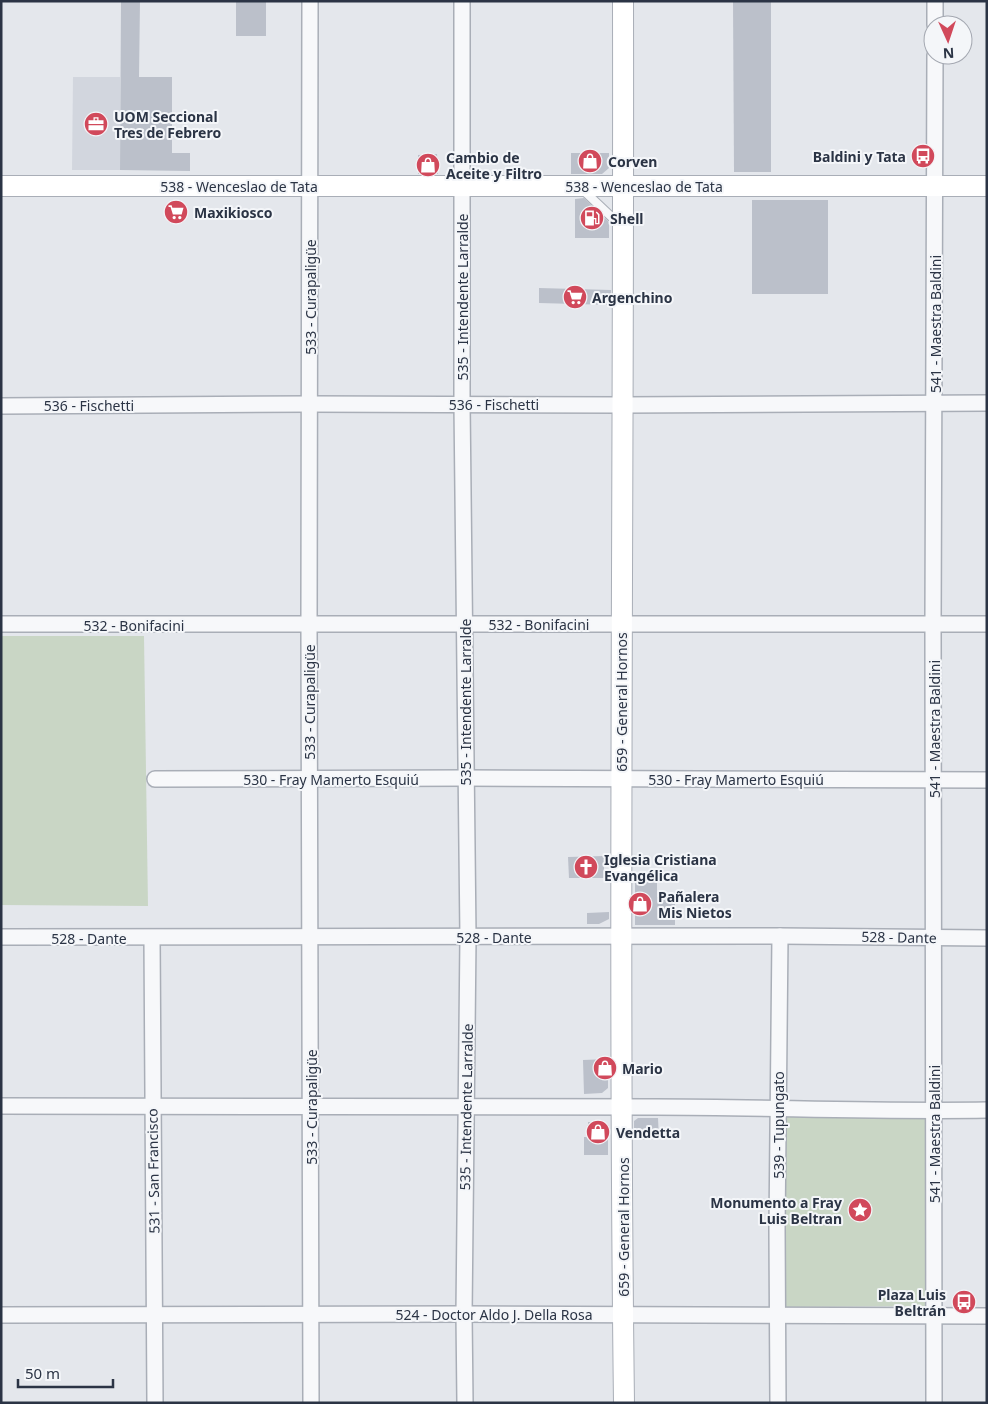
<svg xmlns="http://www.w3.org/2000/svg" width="988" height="1404" font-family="'Noto Sans',sans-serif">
<rect width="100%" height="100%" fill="#e4e7ec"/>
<polygon fill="#d2d6de" points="73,77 120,77 120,170 72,170"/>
<g fill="#c9d6c5">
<polygon points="1,636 144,636 148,906 1,905"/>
<polygon points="930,1116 931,1306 786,1307 785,1117"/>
</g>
<g fill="#bbc0ca">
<polygon points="121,1 140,1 139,77 172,77 172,153 190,153 190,171 120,170"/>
<rect x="236" y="1" width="30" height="35"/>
<polygon points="733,1 771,1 771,172 734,172"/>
<polygon points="571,153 609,153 609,168 602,174 571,174"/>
<polygon points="437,154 438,174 418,174 418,155"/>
<polygon points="584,198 609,222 609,238 575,238 575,199"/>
<rect x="752" y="200" width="76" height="94"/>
<polygon points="539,288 611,290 611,305 539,303"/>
<polygon points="604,856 604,878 569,878 568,857"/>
<polygon points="635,879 657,879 657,897 675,897 675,925 635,925"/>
<polygon points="609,912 609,919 599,924 587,924 587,913"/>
<polygon points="608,1059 608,1088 602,1093 584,1094 583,1060"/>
<polygon points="638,1118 658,1118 659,1139 634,1140 634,1121"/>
<polygon points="588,1122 602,1122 608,1128 608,1155 584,1155 584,1137 589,1137"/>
</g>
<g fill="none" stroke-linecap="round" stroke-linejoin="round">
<g stroke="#a9aeb7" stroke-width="10">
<polyline id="lane" points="583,190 620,225"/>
</g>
<g stroke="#a9aeb7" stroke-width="18">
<g id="street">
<polyline points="310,1 309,625 311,1403"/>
<polyline points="462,1 462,404 468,937 464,1314 465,1403"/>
<polyline points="935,1 935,25"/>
<polyline points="1,406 310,404 624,405 987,403"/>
<polyline points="1,624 987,624"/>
<polyline points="155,779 466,778 987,780"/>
<polyline points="1,937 780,936 987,938"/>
<polyline points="152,938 155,1403"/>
<path d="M 1,1106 C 219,1107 437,1106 655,1107 C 766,1107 876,1112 987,1110"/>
<polyline points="1,1315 464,1314 987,1316"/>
<polyline points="778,1403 777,1229 780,936"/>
<polyline points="934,1403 933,625 935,55"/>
</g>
</g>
<g stroke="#a9aeb7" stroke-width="22">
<g id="secondary">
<path d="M 623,1 C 624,468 618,936 624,1403"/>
<polyline points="1,186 987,186"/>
</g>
</g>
<use href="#lane" stroke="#f7f8fa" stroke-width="8"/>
<use href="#street" stroke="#f7f8fa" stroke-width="15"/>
<use href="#secondary" stroke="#fff" stroke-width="20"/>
</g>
<defs>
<g id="office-disc" transform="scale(1.25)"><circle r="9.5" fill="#d1495b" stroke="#f4f6f9"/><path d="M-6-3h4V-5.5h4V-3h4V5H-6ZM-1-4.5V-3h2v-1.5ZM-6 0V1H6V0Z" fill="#fff"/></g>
<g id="bus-disc" transform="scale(1.25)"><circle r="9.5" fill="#d1495b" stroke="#f4f6f9"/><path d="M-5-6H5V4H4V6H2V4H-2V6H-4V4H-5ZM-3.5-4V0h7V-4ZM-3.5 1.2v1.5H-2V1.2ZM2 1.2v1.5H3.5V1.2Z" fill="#fff"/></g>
<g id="shop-disc" transform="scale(1.25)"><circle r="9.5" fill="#d1495b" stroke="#f4f6f9"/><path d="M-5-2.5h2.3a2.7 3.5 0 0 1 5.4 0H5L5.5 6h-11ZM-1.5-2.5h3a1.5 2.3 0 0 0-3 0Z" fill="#fff"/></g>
<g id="supermarket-disc" transform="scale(1.25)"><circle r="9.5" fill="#d1495b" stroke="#f4f6f9"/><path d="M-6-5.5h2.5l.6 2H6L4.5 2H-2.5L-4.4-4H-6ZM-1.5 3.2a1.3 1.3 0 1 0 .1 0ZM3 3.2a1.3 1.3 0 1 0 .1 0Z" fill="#fff"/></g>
<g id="fuel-disc" transform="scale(1.25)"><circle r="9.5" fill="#d1495b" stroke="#f4f6f9"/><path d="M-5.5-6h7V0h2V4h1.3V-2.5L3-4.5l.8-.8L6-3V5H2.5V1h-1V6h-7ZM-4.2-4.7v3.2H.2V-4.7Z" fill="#fff"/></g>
<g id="church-disc" transform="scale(1.25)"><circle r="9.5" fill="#d1495b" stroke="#f4f6f9"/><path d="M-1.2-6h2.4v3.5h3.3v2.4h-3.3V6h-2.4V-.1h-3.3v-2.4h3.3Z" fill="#fff"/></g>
<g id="sight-disc" transform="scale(1.25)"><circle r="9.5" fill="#d1495b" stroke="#f4f6f9"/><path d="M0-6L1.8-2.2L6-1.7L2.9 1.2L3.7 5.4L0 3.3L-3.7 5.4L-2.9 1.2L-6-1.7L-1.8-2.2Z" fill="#fff"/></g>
</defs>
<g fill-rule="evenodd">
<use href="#office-disc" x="96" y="124"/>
<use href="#bus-disc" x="923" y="156"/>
<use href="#shop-disc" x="590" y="161"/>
<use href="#shop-disc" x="428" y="165"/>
<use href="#supermarket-disc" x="176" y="212"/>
<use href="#fuel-disc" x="592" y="218"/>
<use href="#supermarket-disc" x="575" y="297"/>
<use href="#church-disc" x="586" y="867"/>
<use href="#shop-disc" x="640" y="904"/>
<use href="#shop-disc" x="605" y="1068"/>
<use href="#shop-disc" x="598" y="1132"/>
<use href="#sight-disc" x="860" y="1210"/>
<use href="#bus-disc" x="964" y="1302"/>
</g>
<g text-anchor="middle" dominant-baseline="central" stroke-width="4" stroke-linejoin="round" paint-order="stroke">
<g font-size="14" font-weight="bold" fill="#2b3445" stroke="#f4f6f9" text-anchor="start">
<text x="114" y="116">UOM Seccional<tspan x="114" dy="16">Tres de Febrero</tspan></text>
<text x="906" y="156" text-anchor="end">Baldini y Tata</text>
<text x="446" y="157">Cambio de<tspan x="446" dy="16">Aceite y Filtro</tspan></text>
<text x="608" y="161">Corven</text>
<text x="194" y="212">Maxikiosco</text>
<text x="610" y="218">Shell</text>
<text x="592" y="297">Argenchino</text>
<text x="604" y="859">Iglesia Cristiana<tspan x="604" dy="16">Evangélica</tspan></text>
<text x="658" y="896">Pañalera<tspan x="658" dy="16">Mis Nietos</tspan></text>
<text x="622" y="1068">Mario</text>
<text x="616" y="1132">Vendetta</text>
<text x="842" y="1202" text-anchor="end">Monumento a Fray<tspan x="842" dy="16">Luis Beltran</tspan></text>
<text x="946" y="1294" text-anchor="end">Plaza Luis<tspan x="946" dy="16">Beltrán</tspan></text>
</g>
<g font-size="14" fill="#2b3445" stroke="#f4f6f9">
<text x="239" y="186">538 - Wenceslao de Tata</text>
<text x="644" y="186">538 - Wenceslao de Tata</text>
<text transform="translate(310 297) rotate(-90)">533 - Curapaligüe</text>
<text transform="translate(462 297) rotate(-90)">535 - Intendente Larralde</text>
<text transform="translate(935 324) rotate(-90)">541 - Maestra Baldini</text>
<text x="494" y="404">536 - Fischetti</text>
<text x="89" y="405">536 - Fischetti</text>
<text x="539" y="624">532 - Bonifacini</text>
<text x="134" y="625">532 - Bonifacini</text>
<text transform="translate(309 702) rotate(-90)">533 - Curapaligüe</text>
<text transform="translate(465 702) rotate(-90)">535 - Intendente Larralde</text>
<text transform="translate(621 702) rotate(-90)">659 - General Hornos</text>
<text transform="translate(934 729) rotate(-90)">541 - Maestra Baldini</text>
<text x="331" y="779">530 - Fray Mamerto Esquiú</text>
<text x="736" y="779">530 - Fray Mamerto Esquiú</text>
<text x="494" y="937">528 - Dante</text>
<text transform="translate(899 937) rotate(1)">528 - Dante</text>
<text x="89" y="938">528 - Dante</text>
<text transform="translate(311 1107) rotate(-90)">533 - Curapaligüe</text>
<text transform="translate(466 1107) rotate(-89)">535 - Intendente Larralde</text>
<text transform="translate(778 1125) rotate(-90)">539 - Tupungato</text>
<text transform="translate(934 1134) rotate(-90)">541 - Maestra Baldini</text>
<text transform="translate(153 1171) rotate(-91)">531 - San Francisco</text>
<text transform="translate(623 1227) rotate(-90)">659 - General Hornos</text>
<text x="494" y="1314">524 - Doctor Aldo J. Della Rosa</text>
</g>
</g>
<rect width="988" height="1404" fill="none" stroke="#2b3445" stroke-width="5"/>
<g transform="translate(948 40) rotate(177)"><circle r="24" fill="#f4f6f9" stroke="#a4a8b1"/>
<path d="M0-4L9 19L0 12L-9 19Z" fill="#d1495b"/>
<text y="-8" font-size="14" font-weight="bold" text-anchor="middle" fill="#2b3445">N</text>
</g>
<path d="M18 1379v8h95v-8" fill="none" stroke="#2b3445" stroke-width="2.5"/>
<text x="25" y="1379" font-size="15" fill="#2b3445" stroke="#f4f6f9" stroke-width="4" paint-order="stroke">50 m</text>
</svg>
